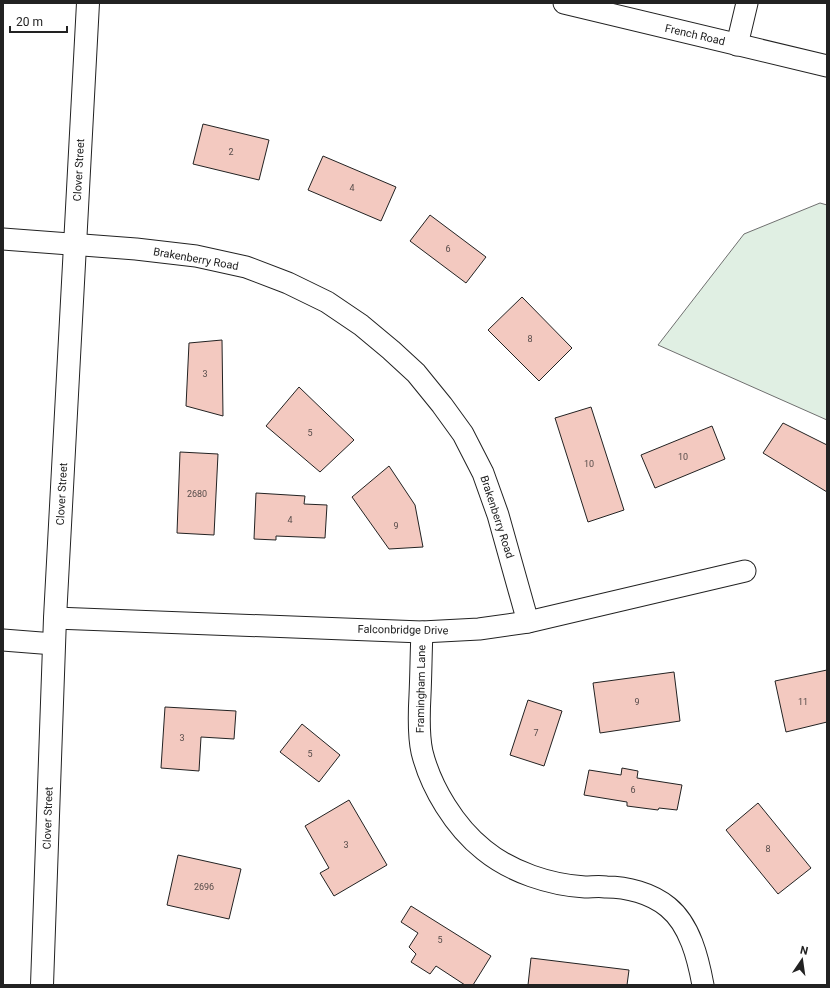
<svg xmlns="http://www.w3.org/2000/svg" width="830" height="988" font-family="Roboto,sans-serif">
<rect width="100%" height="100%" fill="#fff"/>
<polygon fill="#e0efe3" stroke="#6f6f6f" points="820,203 827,205 827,420 658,345 744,234"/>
<g fill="#f3c9c0" stroke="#222">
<polygon points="203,124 269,140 259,180 193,164"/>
<polygon points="323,156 396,187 381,221 308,190"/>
<polygon points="430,215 486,257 466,283 410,241"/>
<polygon points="522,297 572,348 539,381 488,330"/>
<polygon points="222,340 223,416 186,406 189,343"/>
<polygon points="299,387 354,440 320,472 266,426"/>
<polygon points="591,407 624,510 588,522 555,418"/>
<polygon points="783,423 827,445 827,492 763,453"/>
<polygon points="712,426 725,459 655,488 641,455"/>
<polygon points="180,452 218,454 214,535 177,533"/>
<polygon points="389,466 415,505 423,547 389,549 352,497"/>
<polygon points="256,493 305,496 304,504 327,505 325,538 276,536 276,540 254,539"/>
<polygon points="827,670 827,722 786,732 775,681"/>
<polygon points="674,672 680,721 600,733 593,683"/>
<polygon points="528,700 562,711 544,766 510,755"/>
<polygon points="165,707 236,711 234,739 201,737 199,771 161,768"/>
<polygon points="302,724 340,755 319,782 280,752"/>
<polygon points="622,768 638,771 637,778 682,785 677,810 659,808 658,810 627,806 627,802 584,795 589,770 621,775"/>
<polygon points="349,800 387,865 334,896 320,873 329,868 305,826"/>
<polygon points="758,803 811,868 778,894 726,830"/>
<polygon points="178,855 241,869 229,919 167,905"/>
<polygon points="411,906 491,956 473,985 465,985 436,966 430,974 411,962 416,954 409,947 418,933 401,922"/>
<polygon points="531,958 629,970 627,985 528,985"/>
</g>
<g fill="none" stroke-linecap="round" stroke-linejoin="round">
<g stroke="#222" stroke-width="23">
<g id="minor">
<polyline points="564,3 827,66"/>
<polyline points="737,45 747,3"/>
<polyline points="3,239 136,249 196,256 246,267 288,283 327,302 361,325 391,350 416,373 442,405 463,434 483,473 498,515 528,622"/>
<polyline points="55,618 422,632 479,629 528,622 745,571"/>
<path d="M 422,632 C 421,653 421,674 420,695 C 419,713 418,734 422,752 C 431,788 455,827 484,850 C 511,872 550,885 585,887 C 592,887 599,886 606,887 C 627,887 651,893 668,907 C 690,925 698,958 703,985"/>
<polyline points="3,640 54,644"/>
</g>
</g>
<g stroke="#222" stroke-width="24">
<polyline id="major" points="42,985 55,618 88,3"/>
</g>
<use href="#minor" stroke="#fff" stroke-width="21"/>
<use href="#major" stroke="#fff" stroke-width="22"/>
</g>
<g text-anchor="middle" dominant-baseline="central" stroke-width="3" stroke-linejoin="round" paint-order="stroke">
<g font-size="9" fill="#564c4a">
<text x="231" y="152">2</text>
<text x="352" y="188">4</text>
<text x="448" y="249">6</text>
<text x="530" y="339">8</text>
<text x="205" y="374">3</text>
<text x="310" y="433">5</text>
<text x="683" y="457">10</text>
<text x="589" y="464">10</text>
<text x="197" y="494">2680</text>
<text x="290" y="520">4</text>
<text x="396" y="526">9</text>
<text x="637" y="702">9</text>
<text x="803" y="702">11</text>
<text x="536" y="733">7</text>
<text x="182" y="738">3</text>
<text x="310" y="754">5</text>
<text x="633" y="790">6</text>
<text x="346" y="845">3</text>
<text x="768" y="849">8</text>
<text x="204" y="887">2696</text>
<text x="440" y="940">5</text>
</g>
<g font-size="11" fill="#222" stroke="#fff">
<text transform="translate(695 35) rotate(13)">French Road</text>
<text transform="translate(79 170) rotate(-87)">Clover Street</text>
<text transform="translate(196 259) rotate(10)">Brakenberry Road</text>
<text transform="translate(62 494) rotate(-87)">Clover Street</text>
<text transform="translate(497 517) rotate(72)">Brakenberry Road</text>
<text transform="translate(403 630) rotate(1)">Falconbridge Drive</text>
<text transform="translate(421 689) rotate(-89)">Framingham Lane</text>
<text transform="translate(48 818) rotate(-88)">Clover Street</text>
</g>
</g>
<rect width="830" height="988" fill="none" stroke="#222222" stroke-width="8"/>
<g transform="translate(802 960) rotate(13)" stroke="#ffffff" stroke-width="3" paint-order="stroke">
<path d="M0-3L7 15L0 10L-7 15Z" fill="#222222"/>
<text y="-6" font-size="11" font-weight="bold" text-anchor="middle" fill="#222222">N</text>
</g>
<path d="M10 26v6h57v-6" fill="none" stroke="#222222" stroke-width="2"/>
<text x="16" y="26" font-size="12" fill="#222222" stroke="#ffffff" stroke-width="3" paint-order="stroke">20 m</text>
</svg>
